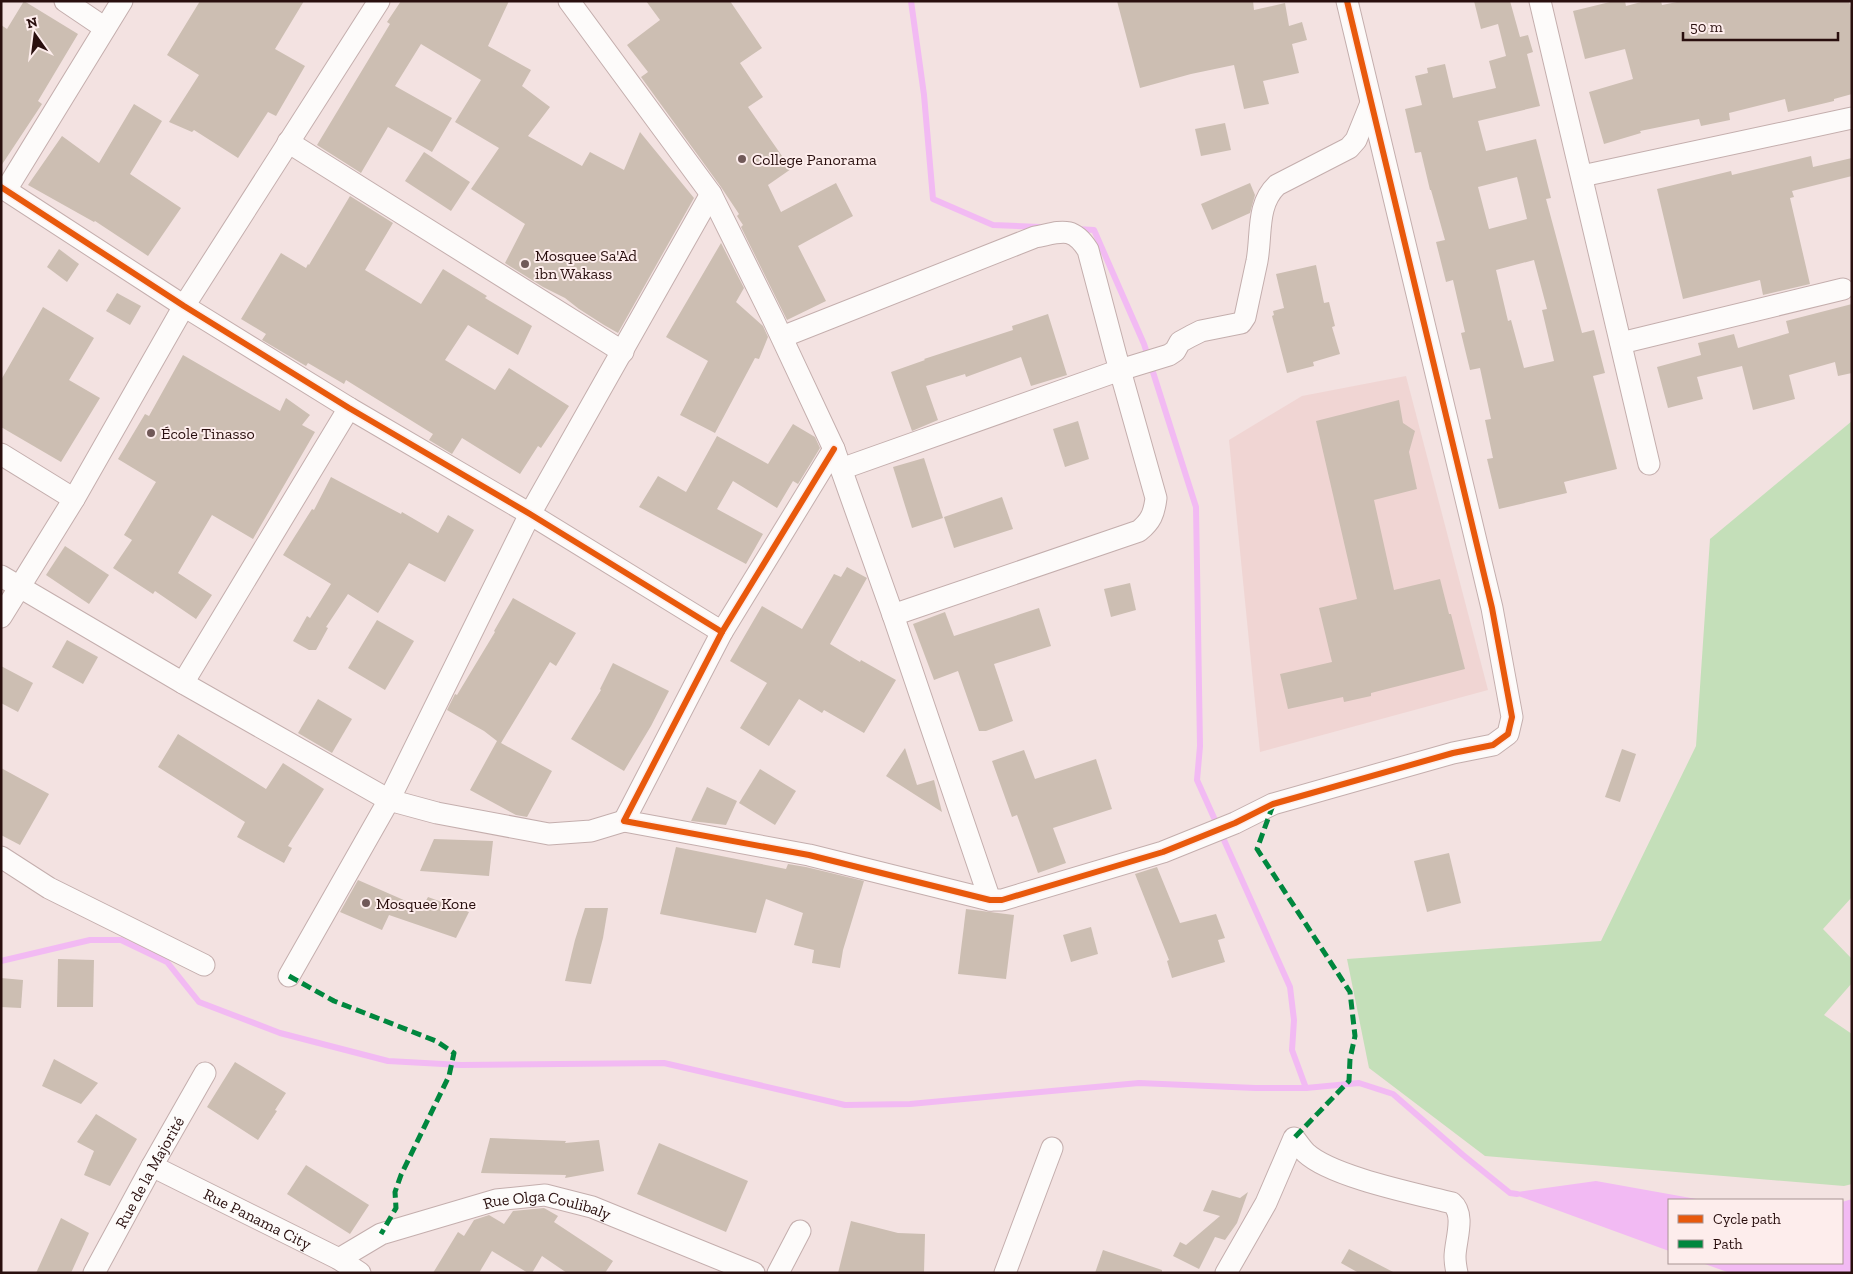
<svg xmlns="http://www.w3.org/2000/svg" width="1853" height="1274" font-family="'Zilla Slab',serif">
<rect width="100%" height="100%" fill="#f3e2e1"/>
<polygon fill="#f0d5d3" points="1406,376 1488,690 1260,752 1229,440 1302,396"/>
<polygon fill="#c4dfb9" points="1852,421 1852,897 1823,929 1852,959 1852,983 1824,1015 1852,1034 1852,1184 1844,1186 1485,1156 1369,1068 1347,959 1601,941 1696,746 1710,539"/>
<g fill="#f2baf3">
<polygon points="1596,1181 1702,1200 1669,1200 1669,1251 1510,1193"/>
<polygon points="1852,1199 1852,1273 1730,1273 1702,1263 1842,1263 1842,1202"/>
</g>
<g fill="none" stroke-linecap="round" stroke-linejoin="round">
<g stroke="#f2baf3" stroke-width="6">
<polyline points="911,1 924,95 933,199 993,225 1040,227"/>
<polyline points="1077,229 1094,230 1144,344 1196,507 1200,746 1197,780 1290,987 1294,1020 1292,1050 1306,1088"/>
<polyline points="1,961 90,940 121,940 167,962 199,1002 280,1033 388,1061 461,1065 664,1063 845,1105 910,1104 1139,1083 1255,1088 1306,1088 1359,1083 1393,1094 1463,1155 1510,1193 1517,1194"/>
</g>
</g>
<g fill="#ccbeb2" fill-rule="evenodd">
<polygon points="24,1 78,34 38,101 42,104 1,166 1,25 7,29"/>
<polygon points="200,1 304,1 275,49 305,66 276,116 268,112 238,158 194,130 192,132 169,122 199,75 167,55"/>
<polygon points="401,1 509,1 488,46 531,70 522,86 550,107 528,136 582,166 590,152 624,170 640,132 694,198 618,333 604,325 579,309 565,298 543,287 505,263 525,224 471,189 499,148 455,122 481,80 421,44 395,86 452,118 432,152 388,127 361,173 317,145 390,24 387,22"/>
<polygon points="646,1 730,1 762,48 740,63 763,97 748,107 791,169 768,185 781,212 836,183 853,216 798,246 826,301 787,320 741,227 743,225 737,216 739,214 721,187 641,77 648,72 627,45 660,20"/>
<polygon points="1117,1 1253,1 1254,10 1285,3 1289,26 1302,22 1307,40 1292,44 1299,73 1263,81 1269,104 1244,109 1234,65 1191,74 1140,88"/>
<path d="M 1474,1 L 1510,1 L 1520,37 L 1528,35 L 1533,52 L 1527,54 L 1540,106 L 1478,121 L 1486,151 L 1536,139 L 1551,198 L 1546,199 L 1582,333 L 1594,330 L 1605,373 L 1593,376 L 1617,469 L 1564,482 L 1567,493 L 1499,509 L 1487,459 L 1493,458 L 1485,420 L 1491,419 L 1480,368 L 1470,370 L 1461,333 L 1465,332 L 1453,280 L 1446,282 L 1436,242 L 1445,240 L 1431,190 L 1430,190 L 1421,152 L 1415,153 L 1405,109 L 1422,105 L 1415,76 L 1428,73 L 1427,68 L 1445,64 L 1453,98 L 1496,88 L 1489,61 L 1506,56 L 1498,24 L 1481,29 ZM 1517,177 L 1527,219 L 1489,229 L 1478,187 ZM 1534,260 L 1547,309 L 1542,310 L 1554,361 L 1524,368 L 1511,320 L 1508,321 L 1496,270 Z"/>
<polygon points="1614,1 1625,1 1626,6 1645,1 1661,1 1662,5 1682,1 1849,1 1852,12 1852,94 1834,99 1834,101 1788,112 1785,99 1729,113 1730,120 1701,126 1699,119 1640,131 1641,133 1604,144 1589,92 1633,79 1625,49 1585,59 1573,11"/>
<polygon points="134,104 162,121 130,174 181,208 148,256 95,221 94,222 28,185 62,136 99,163"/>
<polygon points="1225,123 1231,150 1201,156 1195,129"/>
<polygon points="424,152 470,182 451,211 405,181"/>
<polygon points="1811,156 1813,167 1852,158 1852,176 1792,191 1794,197 1790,198 1810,284 1763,295 1760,280 1683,299 1657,189 1731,171 1732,175"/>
<polygon points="1250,183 1255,195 1250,213 1212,230 1201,204"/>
<polygon points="350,196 393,223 365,270 421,304 443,269 487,296 485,298 532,326 518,355 468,325 445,360 495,390 509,368 569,406 541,448 538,446 520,474 462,438 452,454 429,440 433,434 346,380 344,384 308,363 306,366 262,340 266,334 241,319 281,253 306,268 308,264 309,265"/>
<polygon points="721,243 744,288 736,302 763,326 768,337 759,359 755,358 715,433 680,415 708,361 666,337"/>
<polygon points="59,249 79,264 67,282 47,267"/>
<polygon points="1316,265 1324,303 1329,302 1335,326 1332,327 1340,354 1313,362 1314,366 1287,373 1272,316 1274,315 1273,311 1284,308 1276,274"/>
<polygon points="117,293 141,306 130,325 106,311"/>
<polygon points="1852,304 1852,373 1838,376 1835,362 1789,375 1795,399 1753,410 1742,366 1697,377 1703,399 1668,408 1657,367 1701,355 1698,343 1734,334 1738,348 1789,333 1786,321"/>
<polygon points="43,307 94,338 69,380 100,398 61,462 1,427 1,380"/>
<polygon points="1048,314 1067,375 1031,386 1021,357 966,377 965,374 926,386 938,420 912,431 891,372 925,360 924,359 1013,330 1012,326"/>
<polygon points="183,355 280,411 286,398 310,415 302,425 315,432 253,539 212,515 178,573 212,595 196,619 155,591 153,594 113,568 132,540 124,535 156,482 118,459 145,414 149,416"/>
<polygon points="1399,400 1403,423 1415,431 1409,452 1417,489 1374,500 1394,590 1440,579 1449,614 1451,614 1465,669 1371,693 1371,696 1344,702 1343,697 1288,709 1280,674 1332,662 1319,608 1357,599 1316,421"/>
<polygon points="1078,421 1089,459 1065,467 1053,429"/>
<polygon points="793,424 815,437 820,448 798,484 793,481 777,508 733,481 717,509 763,534 746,564 639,507 658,476 686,492 717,436 768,464"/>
<polygon points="924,458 943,518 912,528 893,467"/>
<polygon points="331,477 401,514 402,512 438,533 448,515 474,530 445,582 409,563 378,613 348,594 326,627 328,628 316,650 309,650 293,641 307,616 310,618 331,584 283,555 312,509 314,510"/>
<polygon points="1002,497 1013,529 954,548 944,517"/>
<polygon points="65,546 109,575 89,604 46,575"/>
<polygon points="847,567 867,578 830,644 860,662 861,660 896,680 864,733 824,710 822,713 799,699 769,746 740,728 767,683 730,661 762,606 802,629 834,574 841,577"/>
<polygon points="1130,583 1136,610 1111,617 1104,589"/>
<polygon points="513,598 576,633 556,666 550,662 501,743 552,771 527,817 516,815 470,790 497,741 484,731 447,710 455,694 457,695 495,632 494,631"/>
<polygon points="1039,608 1051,646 994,664 1013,721 986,731 979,731 958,671 934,680 913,624 945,612 954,636"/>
<polygon points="377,620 414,641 385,690 348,668"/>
<polygon points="67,640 98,657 83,684 52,667"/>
<polygon points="613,663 669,691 651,726 624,771 571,739 601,690 600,689"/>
<polygon points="1,666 33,683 18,712 1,703"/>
<polygon points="318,699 352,719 332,753 298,733"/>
<polygon points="178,734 266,789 283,763 324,789 288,846 292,848 284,863 237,837 245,822 158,767"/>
<polygon points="905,748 917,785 934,780 942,812 886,776"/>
<polygon points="1622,749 1636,754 1620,802 1605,797"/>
<polygon points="1024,750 1035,779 1096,759 1112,809 1053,828 1066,863 1038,873 1017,815 1012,817 992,761"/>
<polygon points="1,768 49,794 20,845 1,835"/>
<polygon points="760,769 796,791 775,825 739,803"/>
<polygon points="707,787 737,801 726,825 691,821"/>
<polygon points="434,839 493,841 489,876 420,871"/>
<polygon points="676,847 786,869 788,864 806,867 864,881 843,950 840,968 812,963 814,950 794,945 803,913 766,899 756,933 660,914"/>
<polygon points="1449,853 1461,903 1427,912 1414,861"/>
<polygon points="1157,867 1180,923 1216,914 1225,938 1218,940 1225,962 1172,978 1167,961 1169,960 1135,874"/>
<polygon points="358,880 422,908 428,897 469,912 456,938 389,915 382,930 340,912"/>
<polygon points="585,908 608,908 603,938 591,984 565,981 575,940"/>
<polygon points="966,909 1014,915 1006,979 958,974"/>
<polygon points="1091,927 1098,954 1071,962 1063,935"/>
<polygon points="58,959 94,960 93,1007 57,1007"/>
<polygon points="1,978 23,980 21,1008 1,1007"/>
<polygon points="54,1059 98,1083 81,1104 42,1086"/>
<polygon points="235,1062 286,1093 275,1110 277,1111 258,1140 207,1107"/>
<polygon points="96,1114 137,1139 110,1186 84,1175 94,1151 77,1142"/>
<polygon points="490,1138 566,1141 565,1143 599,1140 604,1171 565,1178 566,1175 481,1173"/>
<polygon points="659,1143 748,1181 726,1232 637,1194"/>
<polygon points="306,1165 369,1205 350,1234 287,1194"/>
<polygon points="1212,1190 1240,1198 1248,1192 1237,1223 1225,1240 1215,1237 1199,1269 1173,1256 1180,1242 1186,1245 1220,1216 1203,1211"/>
<polygon points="544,1208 558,1216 554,1222 613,1261 605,1273 567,1273 542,1256 532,1273 528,1273 492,1251 479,1273 433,1273 458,1232 464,1236 474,1220 489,1215 504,1224 513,1211"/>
<polygon points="61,1218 89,1233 71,1273 36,1273"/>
<polygon points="851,1221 898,1233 925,1234 924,1273 838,1273"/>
<polygon points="1349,1249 1395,1273 1359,1273 1341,1263"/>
<polygon points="1103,1250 1162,1270 1162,1273 1095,1273"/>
</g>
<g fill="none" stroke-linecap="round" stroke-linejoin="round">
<g stroke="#c4aead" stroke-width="23">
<g id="street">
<polyline points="65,1 105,28"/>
<polyline points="569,1 711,194 773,319 834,449 893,615 990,900"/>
<polyline points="1540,1 1649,464"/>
<polyline points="288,142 623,352"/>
<polyline points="1582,176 1852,118"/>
<polyline points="1,187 184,306 349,408 530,514 722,632 834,449"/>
<polyline points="6,190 122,1"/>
<path d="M 782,337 L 1035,237 C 1061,232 1072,225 1088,250 L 1116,356 L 1156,498 C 1154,514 1151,521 1139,531 L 893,615"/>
<polyline points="1621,343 1843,289"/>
<polyline points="1,454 74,499"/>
<path d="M 841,469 L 1120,370 L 1169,355 L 1175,351 L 1180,342 L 1191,336 L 1201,331 L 1241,323 L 1245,317 C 1249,299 1253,280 1257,261 C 1262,234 1256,205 1277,185 L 1349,148 L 1356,140 L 1371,103"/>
<polyline points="1,576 183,683 389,800 437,813 549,834 591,831 624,821"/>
<polyline points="1,617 74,499 184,306 379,1"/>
<polyline points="722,632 624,821 809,855 990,900 1002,900 1163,852 1235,823 1273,804 1453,753 1493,745 1508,734 1512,717 1492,608 1347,1"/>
<polyline points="183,683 349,408"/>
<polyline points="1,857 49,888 204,965"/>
<polyline points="289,976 389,800 530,514 711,194"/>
<path id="s1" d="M 152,1166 L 339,1259 L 360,1273"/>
<path id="s2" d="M 339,1259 L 381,1234 L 496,1200 L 545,1195 L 592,1207 L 754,1273"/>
<path id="s3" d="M 94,1273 L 152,1166 L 205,1073"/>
<polyline points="778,1273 800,1231"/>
<polyline points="1005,1273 1052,1148"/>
<path d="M 1226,1273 L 1266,1203 L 1294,1138 C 1298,1143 1302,1149 1306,1153 C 1332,1177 1417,1194 1452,1203 C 1466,1215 1455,1241 1455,1257 C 1455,1262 1456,1268 1457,1273"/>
</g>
</g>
<use href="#street" stroke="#fdfbfa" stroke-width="21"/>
<g stroke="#00873e" stroke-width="5" stroke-dasharray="10 5" stroke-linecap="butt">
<polyline points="1273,805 1257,849 1350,992 1355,1036 1350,1059 1349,1081 1294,1138"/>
<polyline points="289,976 334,1001 436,1041 454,1053 449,1076 401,1175 395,1192 396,1208 381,1234"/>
</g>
<g stroke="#fdedec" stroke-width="9">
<g id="cycleway">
<polyline points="1,187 184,306 349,408 530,514 722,632 834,449"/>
<polyline points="722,632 624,821 809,855 990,900 1002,900 1163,852 1235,823 1273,804 1453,753 1493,745 1508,734 1512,717 1492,608 1347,1"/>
</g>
</g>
<use href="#cycleway" stroke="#e8590c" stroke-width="6"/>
</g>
<g fill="#705958" stroke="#fdedec" stroke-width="2">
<circle cx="742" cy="159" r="5"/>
<circle cx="525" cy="264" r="5"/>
<circle cx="151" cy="433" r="5"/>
<circle cx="366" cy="903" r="5"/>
</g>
<g text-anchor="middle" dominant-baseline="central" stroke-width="4" stroke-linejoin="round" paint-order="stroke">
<g font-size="16" fill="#290f0e" stroke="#fdedec" text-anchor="start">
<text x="752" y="159">College Panorama</text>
<text x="535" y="255">Mosquee Sa'Ad<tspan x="535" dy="18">ibn Wakass</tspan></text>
<text x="161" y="433">École Tinasso</text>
<text x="376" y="903">Mosquee Kone</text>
</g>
<g font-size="16" fill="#290f0e" stroke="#fdedec">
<text stroke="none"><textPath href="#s3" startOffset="115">Rue de la Majorité</textPath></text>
<text stroke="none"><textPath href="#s2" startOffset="221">Rue Olga Coulibaly</textPath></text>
<text stroke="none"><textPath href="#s1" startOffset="118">Rue Panama City</textPath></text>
</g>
</g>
<rect width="1853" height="1274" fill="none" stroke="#290f0e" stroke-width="5"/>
<rect x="1668" y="1199" width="175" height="65" fill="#fdedec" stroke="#a89493"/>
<rect x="1678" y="1215" width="25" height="8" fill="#e8590c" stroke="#a89493"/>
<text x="1713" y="1224" font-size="15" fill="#290f0e">Cycle path</text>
<rect x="1678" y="1240" width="25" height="8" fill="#00873e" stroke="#a89493"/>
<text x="1713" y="1249" font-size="15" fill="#290f0e">Path</text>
<g transform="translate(35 35) rotate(346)" stroke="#fdedec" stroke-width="4" paint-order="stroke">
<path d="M0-4L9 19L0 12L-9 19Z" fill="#290f0e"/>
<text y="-8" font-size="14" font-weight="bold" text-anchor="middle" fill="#290f0e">N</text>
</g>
<path d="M1683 32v8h155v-8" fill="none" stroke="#290f0e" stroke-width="2.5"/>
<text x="1690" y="32" font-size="15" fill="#290f0e" stroke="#fdedec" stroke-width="4" paint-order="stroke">50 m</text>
</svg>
